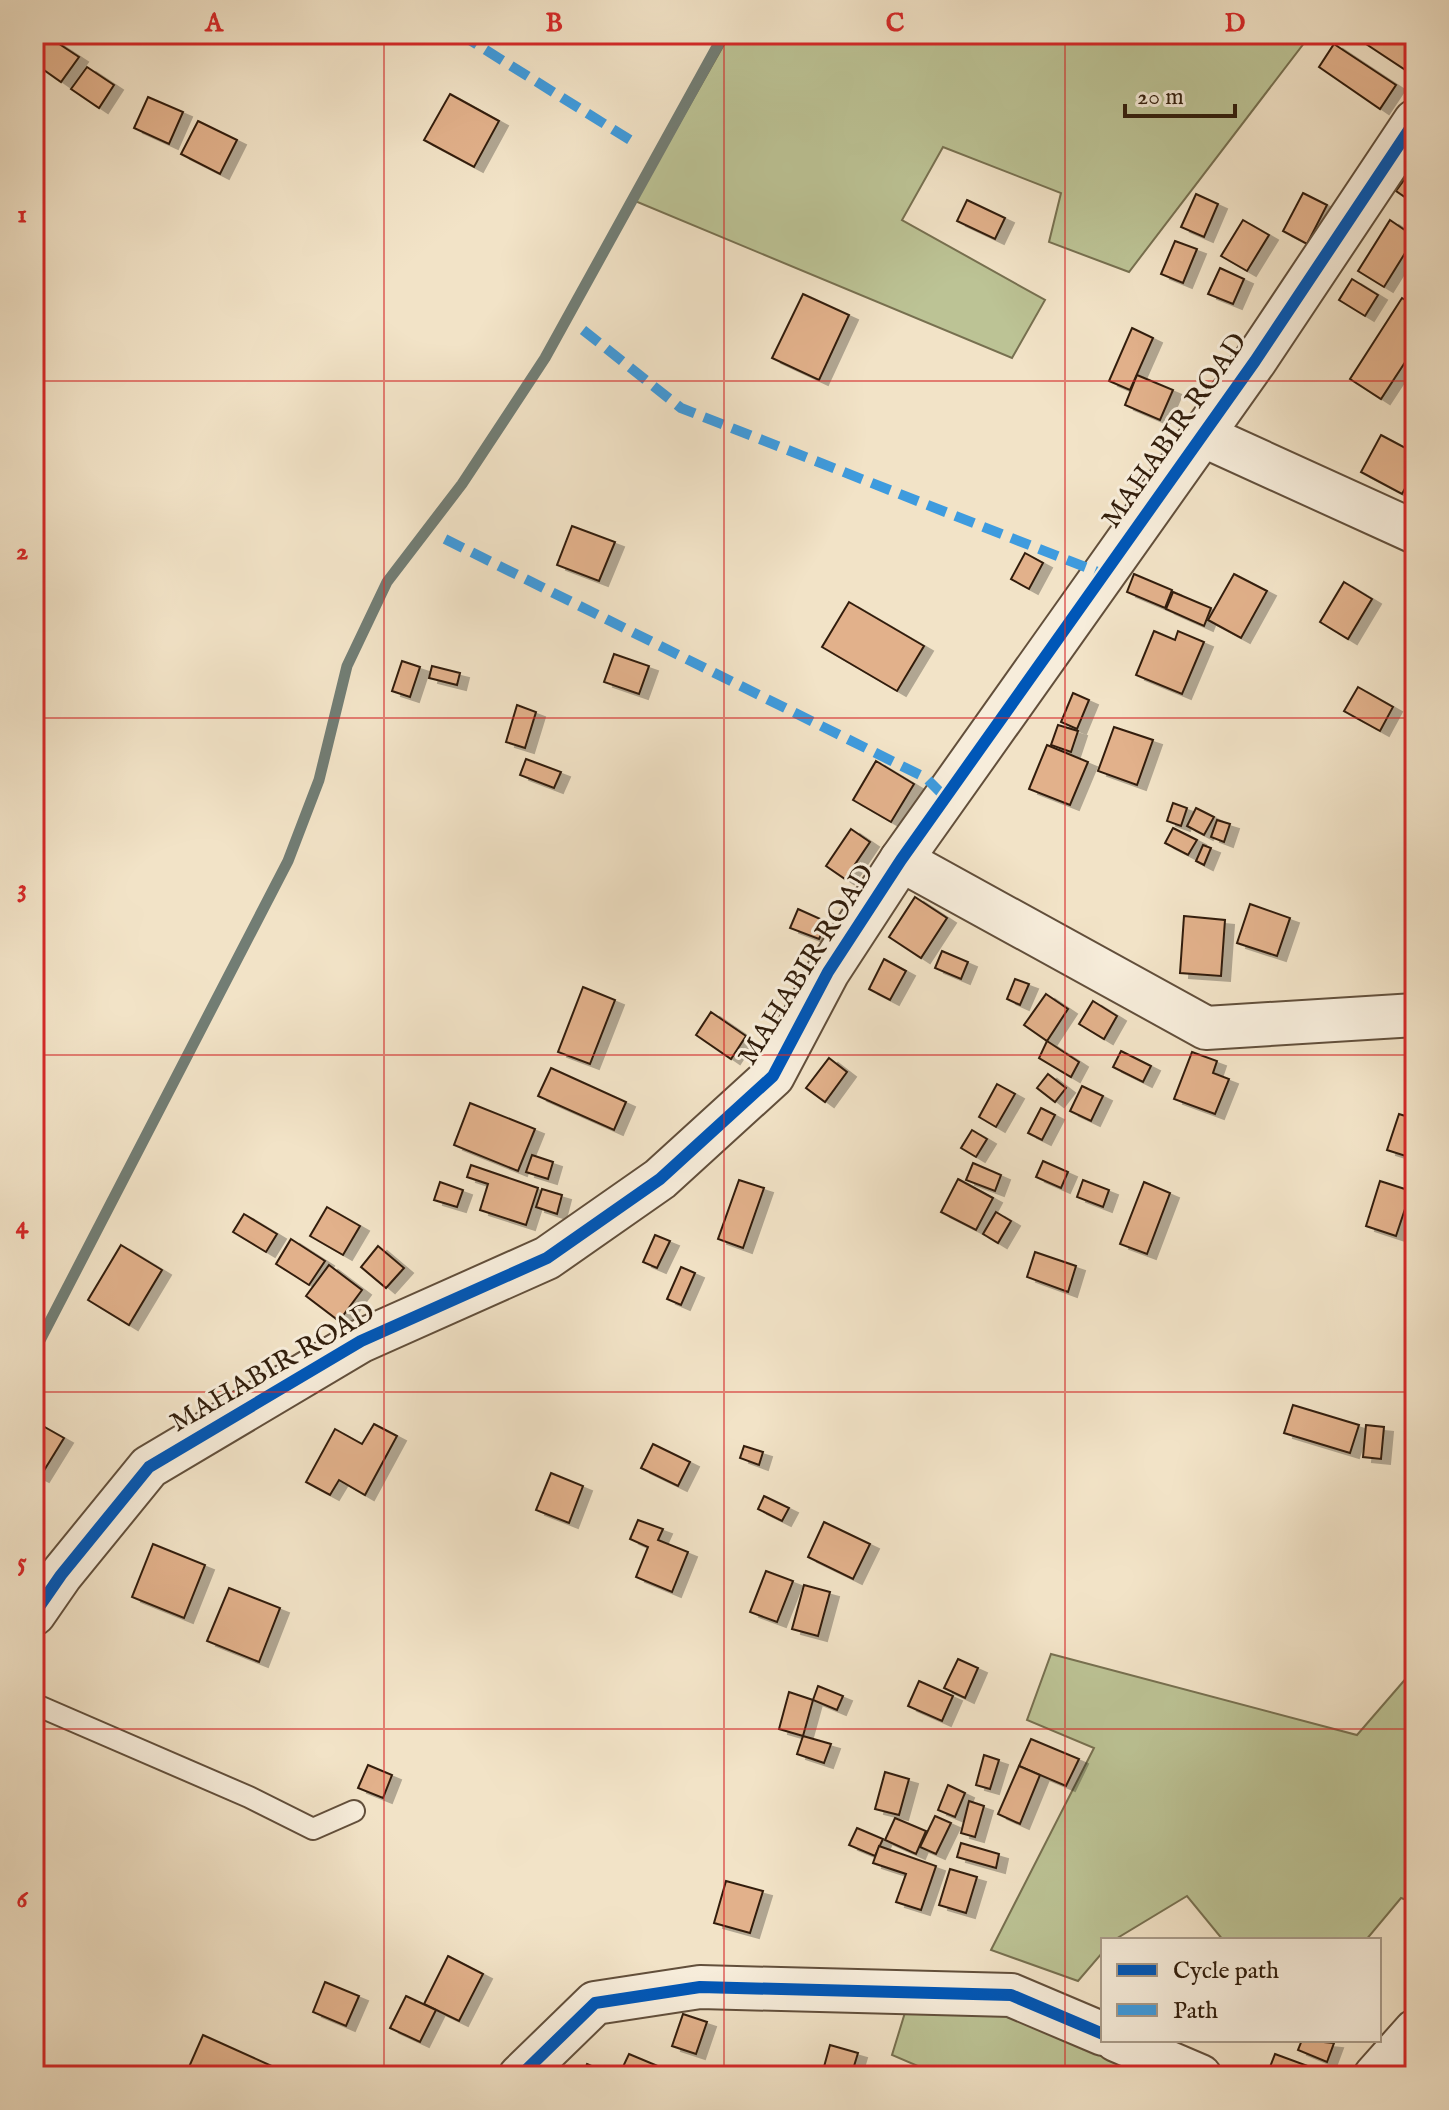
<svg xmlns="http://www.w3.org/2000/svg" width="1449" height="2110" font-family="'IM FELL English',serif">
<defs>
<filter id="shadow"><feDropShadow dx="9" dy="5" stdDeviation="0" flood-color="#0004"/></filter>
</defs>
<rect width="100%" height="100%" fill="#f2e3c7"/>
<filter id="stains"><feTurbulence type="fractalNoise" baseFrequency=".0025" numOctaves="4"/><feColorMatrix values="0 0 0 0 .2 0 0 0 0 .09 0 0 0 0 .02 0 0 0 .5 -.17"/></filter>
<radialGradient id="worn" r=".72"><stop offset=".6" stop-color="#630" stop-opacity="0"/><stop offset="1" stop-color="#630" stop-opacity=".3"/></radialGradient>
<g fill="#bcc395" stroke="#777050" stroke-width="2">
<polygon points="730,34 1311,34 1129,272 1049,242 1061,193 943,147 902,220 1045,300 1012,358 635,201"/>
<polygon points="1051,1654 1357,1735 1415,1668 1415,1903 1401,1898 1366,1940 1223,1940 1187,1896 1114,1940 1103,1940 1103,1952 1078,1981 991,1950 1094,1748 1027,1720"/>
<polygon points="907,2006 1009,2006 1158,2076 931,2076 932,2072 892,2055"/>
</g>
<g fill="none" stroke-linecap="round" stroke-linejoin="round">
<polyline stroke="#727d74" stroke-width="11" points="34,1352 288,861 319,780 347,666 387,582 462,484 545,358 724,34"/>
</g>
<g fill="#e2b18b" stroke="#321e0c" stroke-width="2" filter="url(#shadow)">
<polygon points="44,34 79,57 61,82 34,63 34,49"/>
<polygon points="1372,34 1415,34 1415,65 1410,73 1366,44"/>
<polygon points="1334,44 1396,85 1380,109 1319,67"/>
<polygon points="87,67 114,85 99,108 71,89"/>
<polygon points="450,94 499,121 474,167 424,140"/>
<polygon points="148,97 183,112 169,144 134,128"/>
<polygon points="198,121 237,140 220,174 181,154"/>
<polygon points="1415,165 1415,204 1396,191"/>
<polygon points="1303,193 1327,205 1307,244 1283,231"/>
<polygon points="1196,194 1218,204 1204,237 1181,227"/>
<polygon points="967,200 1005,218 995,239 957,221"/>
<polygon points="1243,220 1269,235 1247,271 1221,256"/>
<polygon points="1390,220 1415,237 1384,287 1358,271"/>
<polygon points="1175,241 1197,249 1183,283 1161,274"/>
<polygon points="1220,268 1244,279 1233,304 1208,294"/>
<polygon points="1352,279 1378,295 1365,316 1339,300"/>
<polygon points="803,294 849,315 819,380 772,358"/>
<polygon points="1402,298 1415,306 1415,347 1381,399 1350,379"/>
<polygon points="1132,328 1153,338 1130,390 1109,381"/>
<polygon points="1137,375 1173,390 1160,420 1125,405"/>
<polygon points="1381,435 1415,453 1415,470 1402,494 1361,472"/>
<polygon points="572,526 615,542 599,581 557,565"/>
<polygon points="1025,553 1043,563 1029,589 1011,579"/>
<polygon points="1134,574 1172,590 1165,608 1127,592"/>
<polygon points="1234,574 1267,591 1241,638 1208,620"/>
<polygon points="1344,582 1372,599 1348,639 1320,622"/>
<polygon points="1173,592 1211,608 1204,626 1166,609"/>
<polygon points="849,602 924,646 897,691 822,647"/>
<polygon points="1154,631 1175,640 1178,631 1204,642 1182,694 1136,675"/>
<polygon points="614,654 649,666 639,694 604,682"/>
<polygon points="402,661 420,667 410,697 392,691"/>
<polygon points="432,666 460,673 457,685 429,678"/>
<polygon points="1358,687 1393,707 1380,731 1344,711"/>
<polygon points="1073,693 1089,700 1077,729 1061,722"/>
<polygon points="517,705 536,712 525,748 506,742"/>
<polygon points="1058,725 1078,731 1071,752 1051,745"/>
<polygon points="1114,727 1153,740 1137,785 1098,771"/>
<polygon points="1047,745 1088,762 1070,805 1029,789"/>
<polygon points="526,759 561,772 554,788 520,775"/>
<polygon points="876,761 914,784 891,822 853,800"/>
<polygon points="1173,803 1187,808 1181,826 1167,821"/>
<polygon points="1196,808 1214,817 1204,835 1187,826"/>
<polygon points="1217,820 1230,824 1224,842 1211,837"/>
<polygon points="1173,828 1197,840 1188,855 1165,843"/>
<polygon points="851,829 870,842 845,879 826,866"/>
<polygon points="1203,845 1211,848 1204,865 1196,861"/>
<polygon points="915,897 947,918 921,958 889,937"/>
<polygon points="1250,904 1290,918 1277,956 1237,943"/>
<polygon points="798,909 827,922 819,939 790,928"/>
<polygon points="1184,916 1225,920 1221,976 1180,973"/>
<polygon points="942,951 968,962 961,979 935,968"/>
<polygon points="884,959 906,971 890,1000 869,989"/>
<polygon points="1015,979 1029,984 1020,1005 1007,999"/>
<polygon points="583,987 615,1000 590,1064 558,1052"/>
<polygon points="1046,994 1068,1009 1047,1041 1024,1025"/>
<polygon points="1093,1001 1117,1016 1104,1039 1079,1024"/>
<polygon points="711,1012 746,1036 731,1059 696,1035"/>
<polygon points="1047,1041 1079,1062 1071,1077 1039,1058"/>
<polygon points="1121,1051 1151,1066 1143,1082 1113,1067"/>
<polygon points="1192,1052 1217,1061 1213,1073 1229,1079 1215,1114 1174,1099"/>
<polygon points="829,1058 847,1072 825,1102 806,1088"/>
<polygon points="551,1068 626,1102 614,1130 538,1096"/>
<polygon points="1048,1074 1066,1088 1055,1102 1037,1088"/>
<polygon points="997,1084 1015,1094 996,1127 979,1117"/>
<polygon points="1082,1086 1103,1096 1091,1121 1070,1111"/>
<polygon points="470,1103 535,1129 518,1171 454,1145"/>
<polygon points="1041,1108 1055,1115 1042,1140 1028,1133"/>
<polygon points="1399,1114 1415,1119 1412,1158 1387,1150"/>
<polygon points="972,1130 987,1139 976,1157 961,1148"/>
<polygon points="532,1155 553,1162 548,1179 526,1172"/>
<polygon points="1043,1161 1068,1172 1061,1188 1036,1177"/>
<polygon points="973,1163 1001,1175 995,1191 966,1180"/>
<polygon points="471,1165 538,1188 526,1225 480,1210 488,1184 467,1177"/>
<polygon points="958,1179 993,1198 976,1230 941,1212"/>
<polygon points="739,1180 764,1188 743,1248 718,1239"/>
<polygon points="1083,1180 1109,1190 1103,1207 1077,1197"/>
<polygon points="1380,1181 1411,1191 1396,1236 1366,1226"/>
<polygon points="440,1182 463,1190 457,1207 434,1200"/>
<polygon points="1144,1182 1170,1193 1147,1254 1120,1244"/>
<polygon points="542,1189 562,1195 557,1214 536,1207"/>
<polygon points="327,1207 360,1226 343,1255 310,1236"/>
<polygon points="996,1212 1011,1221 998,1243 983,1234"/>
<polygon points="244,1214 277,1234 266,1252 233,1232"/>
<polygon points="655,1235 670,1241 657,1268 643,1262"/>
<polygon points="291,1239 325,1261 309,1285 276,1264"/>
<polygon points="121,1245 162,1270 129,1325 88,1300"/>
<polygon points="378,1246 404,1268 386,1288 361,1267"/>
<polygon points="1035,1252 1076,1266 1068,1292 1027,1277"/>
<polygon points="329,1265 362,1290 339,1321 306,1296"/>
<polygon points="681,1267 695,1273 681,1305 667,1299"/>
<polygon points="1293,1405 1359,1425 1350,1453 1284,1433"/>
<polygon points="34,1421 64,1438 40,1477 34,1474"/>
<polygon points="374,1424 397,1436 365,1495 339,1480 330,1495 306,1482 335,1429 362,1444"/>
<polygon points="1366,1425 1384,1427 1381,1459 1363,1457"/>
<polygon points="653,1444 690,1462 678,1486 641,1468"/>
<polygon points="744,1446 763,1452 759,1465 740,1458"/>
<polygon points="551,1473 583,1486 569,1523 536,1510"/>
<polygon points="764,1496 789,1508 782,1521 758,1509"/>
<polygon points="638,1520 663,1529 658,1540 688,1552 672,1592 636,1577 648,1547 630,1539"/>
<polygon points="824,1522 870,1544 853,1579 808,1557"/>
<polygon points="153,1544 205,1565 184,1618 132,1597"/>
<polygon points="766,1571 793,1581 777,1622 750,1612"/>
<polygon points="804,1585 830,1592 818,1636 792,1629"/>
<polygon points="229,1588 280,1608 259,1662 207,1641"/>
<polygon points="958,1659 978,1668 965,1698 944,1688"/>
<polygon points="919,1681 953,1696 942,1721 908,1706"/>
<polygon points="818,1686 843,1696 837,1710 813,1700"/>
<polygon points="789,1692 813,1700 803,1736 779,1729"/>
<polygon points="803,1736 831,1744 824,1763 797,1754"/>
<polygon points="1031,1739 1079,1759 1066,1786 1019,1766"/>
<polygon points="984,1755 999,1760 990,1789 976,1785"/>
<polygon points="368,1765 392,1775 383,1798 358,1788"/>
<polygon points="1019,1766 1040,1775 1020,1824 998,1814"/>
<polygon points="885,1772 909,1779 899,1815 875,1809"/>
<polygon points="948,1785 965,1793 955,1817 938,1810"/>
<polygon points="969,1801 984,1806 975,1837 961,1833"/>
<polygon points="935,1816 951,1823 936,1854 920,1847"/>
<polygon points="895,1818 926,1831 916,1854 885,1840"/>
<polygon points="857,1828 883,1839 875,1856 849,1845"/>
<polygon points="961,1843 999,1854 996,1868 957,1857"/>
<polygon points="879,1846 936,1866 921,1910 896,1902 906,1874 873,1863"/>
<polygon points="950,1869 977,1877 966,1913 939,1905"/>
<polygon points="726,1881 763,1891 750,1933 714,1923"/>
<polygon points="448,1956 483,1974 459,2021 424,2004"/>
<polygon points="325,1982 359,1996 346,2026 313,2012"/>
<polygon points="406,1996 436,2010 420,2042 390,2028"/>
<polygon points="683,2014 707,2022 696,2054 672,2046"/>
<polygon points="203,2035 274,2067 270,2076 185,2076"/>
<polygon points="1302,2040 1334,2043 1327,2062 1298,2050"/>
<polygon points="830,2045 858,2053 851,2076 822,2074"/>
<polygon points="629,2054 665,2069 662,2076 620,2073"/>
<polygon points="1275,2054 1316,2069 1313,2076 1292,2076 1270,2067"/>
<polygon points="587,2064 614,2076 582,2076"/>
</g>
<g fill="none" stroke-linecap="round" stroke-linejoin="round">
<g stroke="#624f3b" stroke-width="24">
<polyline id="lane" points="34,1704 249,1797 313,1829 354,1811"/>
</g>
<g stroke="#624f3b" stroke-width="46">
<g id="street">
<polyline points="1202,435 1415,532"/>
<polyline points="901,860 1206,1028 1415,1015"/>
<polyline points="34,1614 61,1575 149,1467 361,1341 547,1258 660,1179 773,1076 828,972 901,860 1255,361 1415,121"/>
<polyline points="1116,2040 1200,2076"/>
<polyline points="520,2076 595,2003 700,1987 1011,1995 1103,2034"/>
<polyline points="1375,2076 1415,2031"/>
</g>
</g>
<use href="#lane" stroke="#f7eddb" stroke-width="20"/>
<use href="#street" stroke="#f7eddb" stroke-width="42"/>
<g stroke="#3e9bde" stroke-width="10" stroke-dasharray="20 10" stroke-linecap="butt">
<polyline points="460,34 635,143"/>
<polyline points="583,330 681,408 1103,574"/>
<polyline points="445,539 926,778 945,797"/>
</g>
<g stroke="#f7eddb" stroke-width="17">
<g id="cycleway">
<polyline points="34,1614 61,1575 149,1467 361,1341 547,1258 660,1179 773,1076 828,972 901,860 1255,361 1415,121"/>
<polyline points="520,2076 595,2003 700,1987 1011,1995 1103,2034"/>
</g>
</g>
<use href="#cycleway" stroke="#0057b8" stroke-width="12"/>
</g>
<path fill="none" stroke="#d62828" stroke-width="2" stroke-opacity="0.55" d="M 384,34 L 384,2076M 724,34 L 724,2076M 1065,34 L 1065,2076M 34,381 L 1415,381M 34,718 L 1415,718M 34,1055 L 1415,1055M 34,1392 L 1415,1392M 34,1729 L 1415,1729"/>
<g text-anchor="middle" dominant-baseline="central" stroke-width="6" stroke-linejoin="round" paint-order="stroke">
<g font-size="28" fill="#321e0c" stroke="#f7eddb">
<text transform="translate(1175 431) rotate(-55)">MAHABIR ROAD</text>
<text transform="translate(807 965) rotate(-58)">MAHABIR ROAD</text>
<text transform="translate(273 1368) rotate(-30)">MAHABIR ROAD</text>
</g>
</g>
<rect width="1449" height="2110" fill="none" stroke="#f2e3c7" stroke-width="88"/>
<rect x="1101" y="1938" width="280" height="104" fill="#f7eddb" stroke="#a89a88" stroke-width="2"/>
<rect x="1117" y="1964" width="40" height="12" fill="#0057b8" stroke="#a89a88" stroke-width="2"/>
<text x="1173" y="1978" font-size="24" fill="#321e0c">Cycle path</text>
<rect x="1117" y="2004" width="40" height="12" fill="#3e9bde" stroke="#a89a88" stroke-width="2"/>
<text x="1173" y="2018" font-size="24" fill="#321e0c">Path</text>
<path d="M1125 104v12h110v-12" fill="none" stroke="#321e0c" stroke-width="4"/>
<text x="1137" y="104" font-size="24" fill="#321e0c" stroke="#f7eddb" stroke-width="6" paint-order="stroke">20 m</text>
<rect x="44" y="44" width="1361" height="2022" fill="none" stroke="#d62828" stroke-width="3"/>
<g font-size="26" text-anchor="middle" font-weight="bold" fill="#d62828">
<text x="214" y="31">A</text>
<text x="554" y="31">B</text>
<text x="895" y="31">C</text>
<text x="1235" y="31">D</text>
<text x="22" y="222">1</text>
<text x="22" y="559">2</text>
<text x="22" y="896">3</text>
<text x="22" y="1233">4</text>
<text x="22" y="1570">5</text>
<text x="22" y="1907">6</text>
</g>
<rect width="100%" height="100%" filter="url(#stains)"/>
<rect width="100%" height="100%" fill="url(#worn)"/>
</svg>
